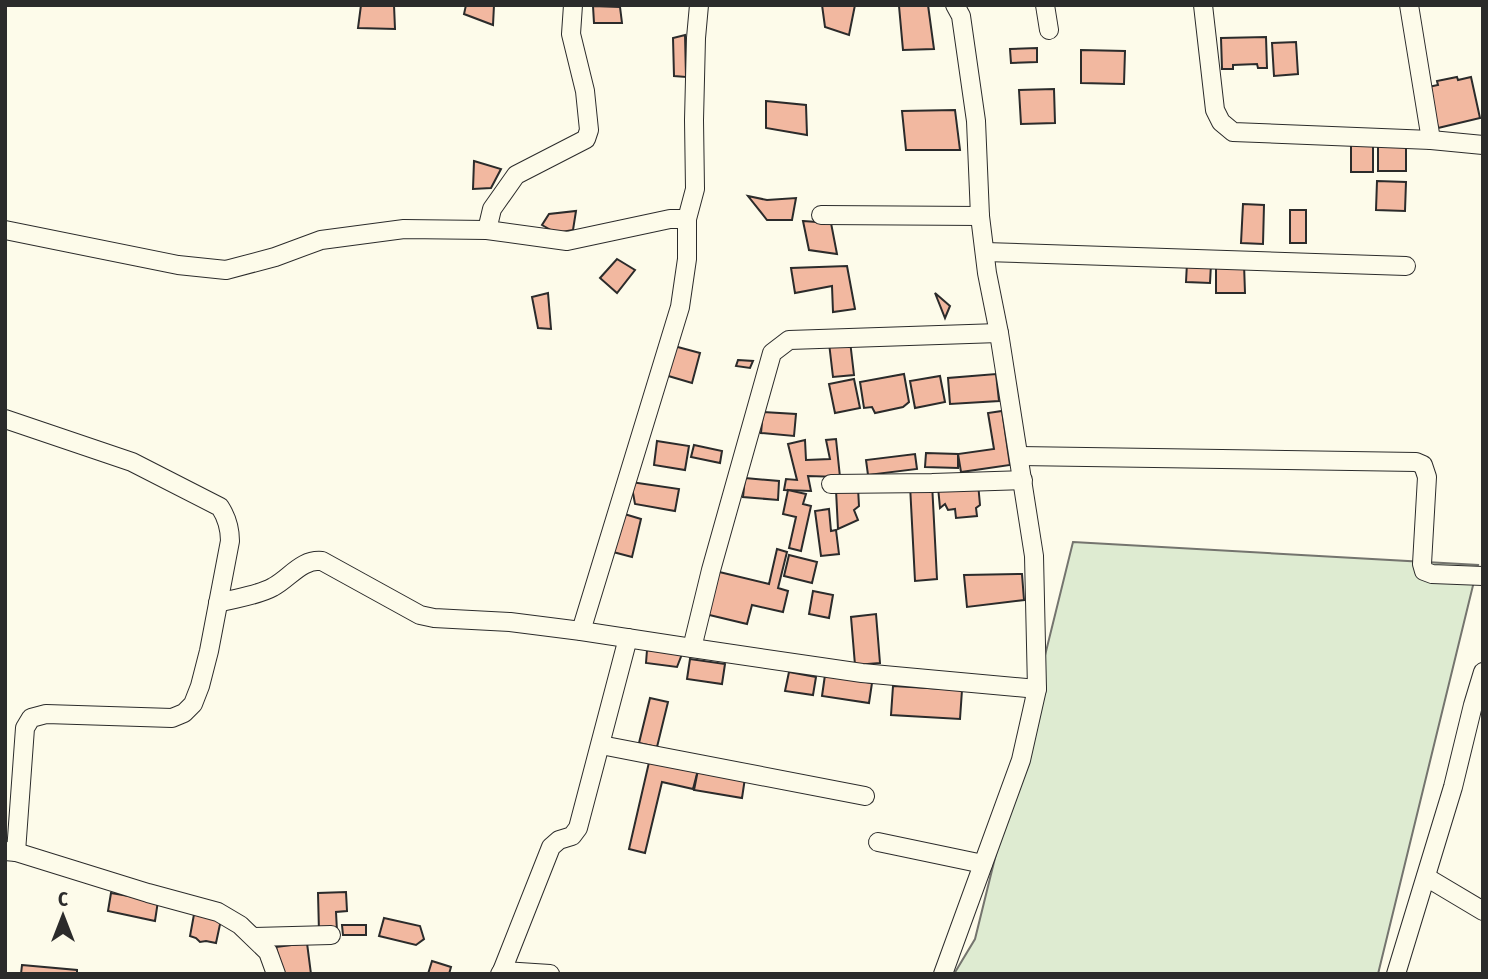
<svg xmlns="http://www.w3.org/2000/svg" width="1488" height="979" font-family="'Fira Sans Condensed',sans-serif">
<rect width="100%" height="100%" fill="#fdfbea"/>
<polygon fill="#deebd1" stroke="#74746e" stroke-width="2" points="1073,542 1478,565 1378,974 954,974 975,939"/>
<g fill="#f2b8a0" stroke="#2b2b2b" stroke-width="2">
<polygon points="361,5 394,5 395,29 358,28"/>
<polygon points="466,5 494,5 493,25 464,14"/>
<polygon points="822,5 855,5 849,35 825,27"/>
<polygon points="928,5 934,49 903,50 899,6"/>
<polygon points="593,6 620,7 622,23 594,23"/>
<polygon points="685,35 686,77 674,76 673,38"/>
<polygon points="1266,37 1267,68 1258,68 1257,64 1233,65 1233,69 1222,69 1221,38"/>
<polygon points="1296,42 1298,74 1274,76 1272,43"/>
<polygon points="1037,48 1037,62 1011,63 1010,49"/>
<polygon points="1081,50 1125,51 1124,84 1081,83"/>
<polygon points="1457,77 1458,80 1471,77 1480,118 1438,128 1428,87 1438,85 1437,81"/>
<polygon points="1054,89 1055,123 1021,124 1019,90"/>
<polygon points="766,101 806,105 807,135 766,128"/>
<polygon points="955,110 960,150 906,150 902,111"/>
<rect x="1378" y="142" width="28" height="29"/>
<polygon points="1373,143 1373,172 1351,172 1351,144"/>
<polygon points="474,161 501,169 491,188 473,189"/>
<polygon points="1377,181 1406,182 1405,211 1376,210"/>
<polygon points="748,196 767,200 796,198 792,220 767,220"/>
<polygon points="1243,204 1264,205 1263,244 1241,243"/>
<rect x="1290" y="210" width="16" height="33"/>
<polygon points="576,211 573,230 556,233 542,225 549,214"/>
<polygon points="803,221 831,223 837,254 809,250"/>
<polygon points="617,259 635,270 617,293 600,278"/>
<polygon points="1187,263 1211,264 1210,283 1186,282"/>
<polygon points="1244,264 1245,293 1216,293 1216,265"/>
<polygon points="847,266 855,309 833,312 832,286 795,293 791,268"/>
<polygon points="548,293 551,329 538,328 532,297"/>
<polygon points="935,293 950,306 945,318"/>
<polygon points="850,341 854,375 833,377 829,343"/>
<polygon points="674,346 700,353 692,383 665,375"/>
<polygon points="738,360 753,361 750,368 736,366"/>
<polygon points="904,374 909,402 903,407 875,413 872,407 864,408 860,382"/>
<polygon points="996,374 999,401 950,404 948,378"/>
<polygon points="940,376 945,402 915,408 910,381"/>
<polygon points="854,379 860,408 835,413 829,384"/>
<polygon points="1002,411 1010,465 961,472 958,454 994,449 988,413"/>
<polygon points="763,412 796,414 794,436 761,433"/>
<polygon points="836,439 840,477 808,476 811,491 784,490 786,479 797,480 788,444 805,440 806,460 830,459 826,440"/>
<polygon points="657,441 689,446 685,470 654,465"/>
<polygon points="694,445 722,451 720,463 691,457"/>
<polygon points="926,453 958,454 958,468 925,467"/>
<polygon points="915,454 917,469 868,475 866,460"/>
<polygon points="745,478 779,481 778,500 743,497"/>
<polygon points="631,482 679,489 675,511 635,504"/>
<polygon points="932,483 937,579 915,581 910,485"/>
<polygon points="978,483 980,505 976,508 977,516 956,518 955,509 948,510 945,504 940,508 938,487"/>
<polygon points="858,488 859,506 854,510 858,520 838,529 836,490"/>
<polygon points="788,490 806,494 803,504 811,506 801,551 789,548 796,517 783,514"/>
<polygon points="829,509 831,531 836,530 839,554 821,556 815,511"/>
<polygon points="621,513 641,519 632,557 613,552"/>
<polygon points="777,549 787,552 778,588 788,591 783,612 752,605 747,624 701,613 711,570 769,584"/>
<polygon points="789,555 817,562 812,583 784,576"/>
<polygon points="1022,574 1024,600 967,607 964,575"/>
<polygon points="813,591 833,595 829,618 809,614"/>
<polygon points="876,614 880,663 855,665 851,617"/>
<polygon points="647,650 682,654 677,667 646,663"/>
<polygon points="690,659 725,664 722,684 687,679"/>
<polygon points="789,672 816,677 813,695 785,691"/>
<polygon points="825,675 872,683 869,703 822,696"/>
<polygon points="893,686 962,690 960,719 891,715"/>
<polygon points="650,698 668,702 657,747 639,743"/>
<polygon points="650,758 698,770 693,789 662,782 645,853 629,849"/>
<polygon points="698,770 745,778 742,798 694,790"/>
<polygon points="346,892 347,911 336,912 337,931 319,932 318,893"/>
<polygon points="111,893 158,901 155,921 108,911"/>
<polygon points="195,909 222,915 216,943 206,941 200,942 196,938 190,936"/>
<polygon points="384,918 420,926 424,939 416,945 379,936"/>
<polygon points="342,925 366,925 366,935 343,935"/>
<polygon points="307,943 311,974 282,974 276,947"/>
<polygon points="432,961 451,967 449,974 428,974"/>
<polygon points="22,965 77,970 77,974 21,974"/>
</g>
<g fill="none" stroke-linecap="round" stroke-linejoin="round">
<g stroke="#2b2b2b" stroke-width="20">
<g id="minor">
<polyline points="1045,5 1049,30"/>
<polyline points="1203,5 1215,110 1221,122 1233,132 1431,140 1483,145"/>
<polyline points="1409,5 1431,140"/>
<polyline points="821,215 980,216"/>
<polyline points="5,230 178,265 226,270 275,257 321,240 404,229 487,230 567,241 670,219 687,219"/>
<polyline points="487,230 492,209 516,175 586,139 589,130 585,91 571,34 573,5"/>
<polyline points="985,252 1406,266"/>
<path d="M 5,419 L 132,462 L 220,507 C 227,518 230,528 230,541 L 209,651 L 200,686 L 193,704 L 184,713 L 172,718 L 46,714 L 31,718 L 25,728 L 16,852 L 5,851"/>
<polyline points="1019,456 1416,462 1423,465 1427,477 1422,564 1424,571 1432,574 1483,576"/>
<polyline points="831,484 932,483 1023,480"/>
<path d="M 218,603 C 235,598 257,596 273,587 C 290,578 301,559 322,561 L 420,615 L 434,618 L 510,622 L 581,631 L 692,648 L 862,673 L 1037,689"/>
<polyline points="581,631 680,307 687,259 687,219 695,189 694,120 696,38 699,5"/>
<polyline points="692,648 711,570 772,353 789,340 999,333"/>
<polyline points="601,745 865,796"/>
<polyline points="878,842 983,864"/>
<polyline points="16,852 148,893 218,912 240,925 268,952 276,974"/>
<polyline points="1426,877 1483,911"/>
<polyline points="254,937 331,935"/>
<polyline points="502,971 551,847 559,840 572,836 578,828 628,638"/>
<polyline points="500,974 502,971 550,974"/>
<polyline points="943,974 1021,760 1037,689 1034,556 999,333 987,273 980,216 976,121 961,16 955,5"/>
<polyline points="1396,974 1453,787 1473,705 1483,672"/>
</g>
</g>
<use href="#minor" stroke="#fdfbea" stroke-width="18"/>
</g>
<rect width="1488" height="979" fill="none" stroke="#2b2b2b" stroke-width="14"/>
<g transform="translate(63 916)" stroke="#fdfbea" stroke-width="5" paint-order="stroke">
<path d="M0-5L12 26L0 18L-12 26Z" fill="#2b2b2b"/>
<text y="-10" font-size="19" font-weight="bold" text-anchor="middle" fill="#2b2b2b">С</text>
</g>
</svg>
